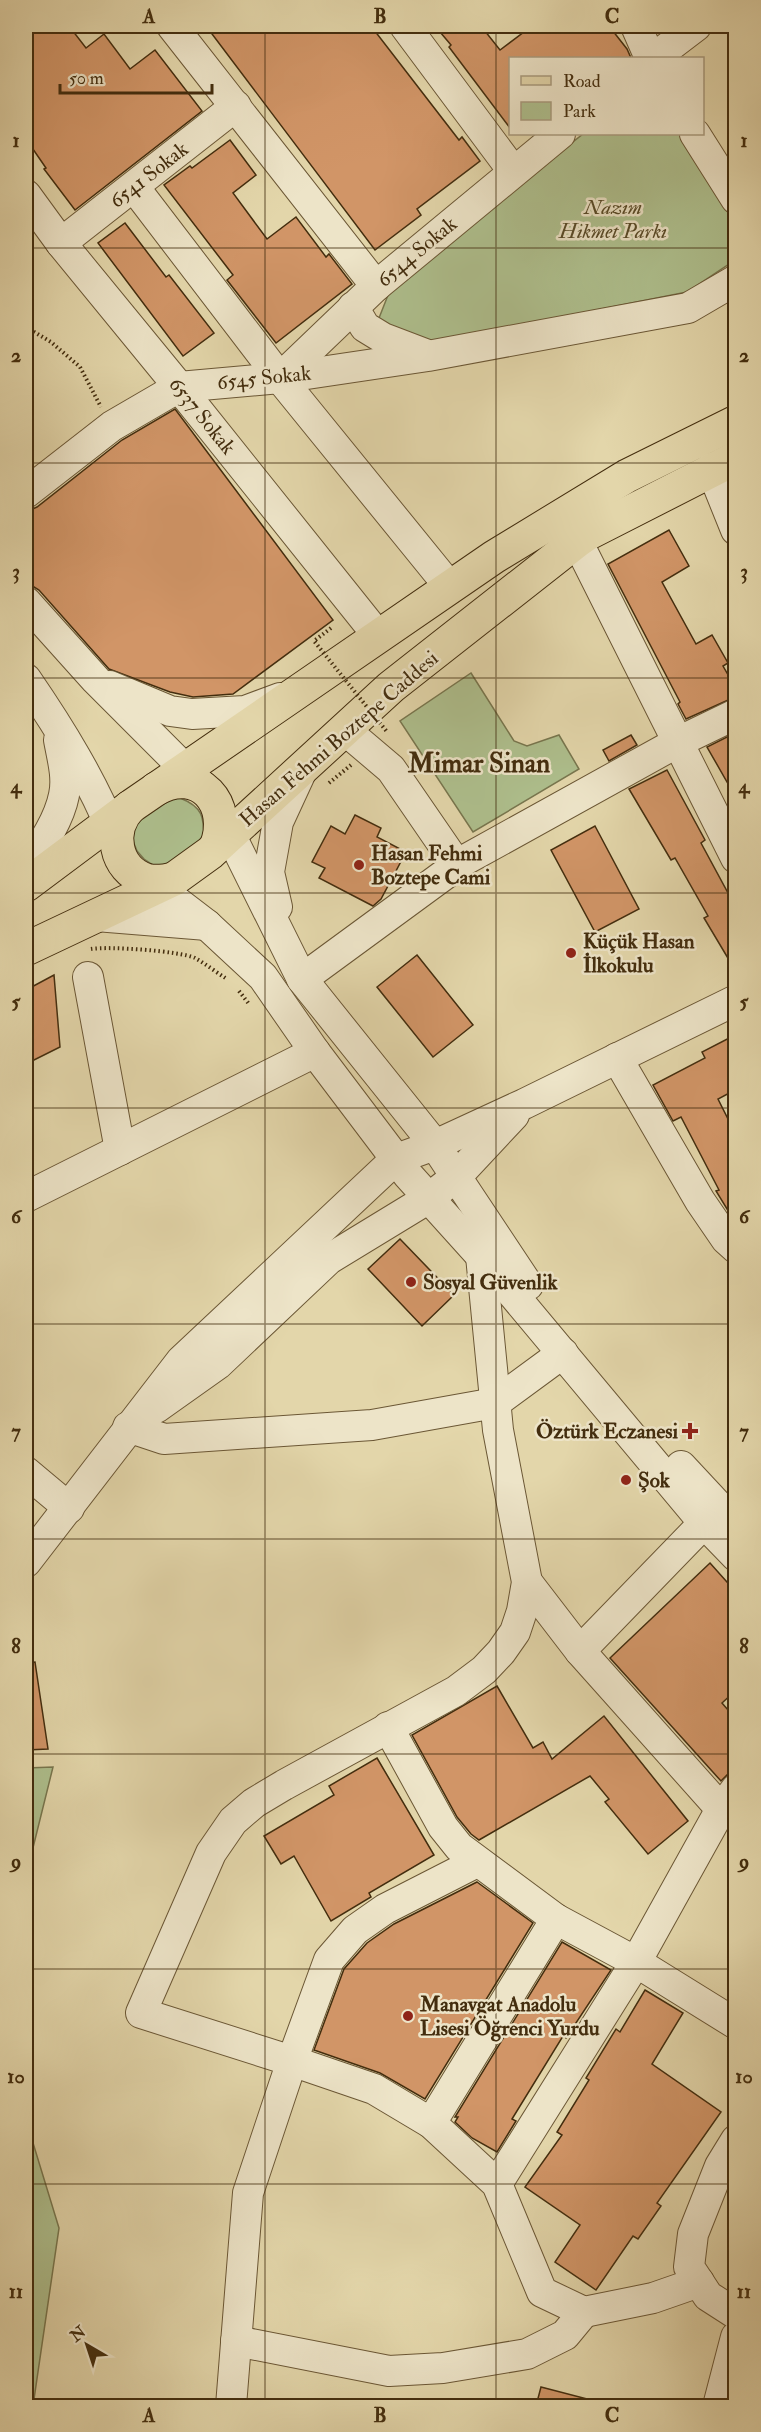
<svg xmlns="http://www.w3.org/2000/svg" width="761" height="2432" font-family="'IM FELL Double Pica',serif">
<rect width="100%" height="100%" fill="#e3d6aa"/>
<filter id="stains"><feTurbulence type="fractalNoise" baseFrequency=".00333" numOctaves="4"/><feColorMatrix values="0 0 0 0 .2 0 0 0 0 .09 0 0 0 0 .02 0 0 0 .5 -.17"/></filter>
<radialGradient id="worn" r=".72"><stop offset=".6" stop-color="#630" stop-opacity="0"/><stop offset="1" stop-color="#630" stop-opacity=".3"/></radialGradient>
<g fill="#aebf8d" stroke="#78764e" stroke-width="1.5">
<polygon points="583,134 686,134 735,217 735,260 687,292 430,343 393,334 379,318 392,285"/>
<polygon points="471,673 514,741 527,746 559,735 579,769 473,832 400,721"/>
<path d="M 180,798 C 203,807 204,817 204,840 L 174,866 L 153,865 L 144,859 L 137,851 L 133,841 L 133,830 L 137,820 L 159,800 Z"/>
<polygon points="53,1767 26,1876 26,1768"/>
<polygon points="26,2120 59,2228 33,2406 26,2406"/>
</g>
<g fill="#d19567" stroke="#432d0e" stroke-width="1.5">
<polygon points="26,26 69,26 86,48 104,34 130,69 155,50 202,111 75,210 44,169 46,168 26,139"/>
<polygon points="206,26 371,26 459,140 462,137 480,161 417,209 421,215 375,250"/>
<polygon points="435,26 481,26 500,50 532,26 609,26 627,49 631,58 510,58 510,128 449,47 451,45"/>
<polygon points="230,140 256,175 233,193 267,239 296,217 326,257 329,254 352,284 276,343 227,280 233,275 164,185 190,166 192,168"/>
<polygon points="125,223 166,277 169,275 214,333 183,356 98,243"/>
<polygon points="175,409 333,620 233,694 193,697 170,692 109,669 39,590 26,582 26,512 37,507 122,440"/>
<polygon points="669,530 689,566 662,582 696,644 712,635 728,663 723,666 735,687 735,697 686,719 678,704 680,702 608,564"/>
<polygon points="735,733 735,796 707,747"/>
<polygon points="631,735 637,745 609,761 603,750"/>
<polygon points="667,770 705,840 701,843 735,906 735,970 704,918 708,916 675,858 671,860 629,789"/>
<polygon points="355,815 381,828 377,837 406,852 381,899 373,906 319,878 325,868 312,862 331,826 345,834"/>
<polygon points="595,826 639,909 595,932 551,850"/>
<polygon points="417,955 473,1025 433,1057 377,987"/>
<polygon points="54,975 60,1047 26,1064 26,990"/>
<polygon points="735,1035 735,1090 718,1099 735,1133 735,1222 716,1191 719,1190 681,1117 673,1121 653,1085 705,1058 702,1052"/>
<polygon points="400,1239 454,1295 422,1326 368,1269"/>
<polygon points="710,1563 735,1591 735,1691 722,1703 735,1718 735,1772 729,1773 721,1781 610,1658"/>
<polygon points="35,1662 48,1749 26,1750 26,1663"/>
<polygon points="497,1686 533,1748 543,1742 552,1759 604,1716 688,1821 648,1854 605,1802 609,1799 590,1776 479,1840 471,1834 457,1817 412,1735"/>
<polygon points="377,1758 434,1855 369,1893 371,1897 331,1921 294,1856 281,1864 264,1836 334,1795 329,1786"/>
<polygon points="477,1882 533,1923 425,2099 380,2073 314,2050 344,1969 367,1943 394,1924"/>
<polygon points="562,1942 611,1970 566,2038 563,2036 512,2119 516,2121 497,2152 472,2138 455,2122 458,2117 455,2117"/>
<polygon points="645,1990 683,2013 652,2064 721,2112 657,2203 661,2206 638,2239 633,2236 596,2290 555,2262 580,2225 525,2187 562,2135 557,2132 589,2080 586,2078 616,2029 620,2032"/>
<polygon points="541,2387 595,2401 594,2406 536,2406"/>
</g>
<g fill="none" stroke-linecap="round" stroke-linejoin="round">
<g stroke="#6b5735" stroke-width="32">
<g id="minor">
<polyline points="172,26 376,286"/>
<polyline points="405,26 513,171"/>
<polyline points="636,26 650,58"/>
<polyline points="654,58 696,26"/>
<polyline points="695,134 736,199"/>
<polyline points="134,187 280,378 449,586"/>
<polyline points="26,195 61,243 179,387 379,637"/>
<polyline points="61,243 236,106"/>
<polyline points="353,307 365,327 383,338 425,354"/>
<polyline points="280,378 376,286 560,134"/>
<polyline points="711,468 736,530"/>
<polyline points="26,493 112,426 179,387 280,378 428,356 688,308 736,280"/>
<polyline points="577,541 736,858"/>
<polyline points="26,602 96,680 202,786"/>
<path d="M 26,679 C 61,730 93,782 116,840"/>
<polyline points="110,686 170,711 192,714 245,711 280,698"/>
<polyline points="345,730 391,769 457,865"/>
<polyline points="222,818 302,979 435,1145 528,1285"/>
<path d="M 26,869 C 40,848 59,821 64,795 C 68,777 62,757 59,740"/>
<polyline points="138,876 177,902 207,925 263,977 315,1052 408,1175 481,1256 704,1523 736,1556"/>
<polyline points="277,907 269,872 278,822 302,770"/>
<polyline points="96,916 207,925"/>
<polyline points="88,977 120,1150"/>
<polyline points="302,979 463,861 678,742 736,714"/>
<polyline points="617,1058 700,1201 726,1239 736,1248"/>
<polyline points="26,1197 315,1052"/>
<polyline points="156,1408 218,1364 329,1259 429,1198 456,1177 514,1115"/>
<polyline points="128,1427 164,1439 372,1425 495,1403 563,1353"/>
<polyline points="681,1466 736,1525"/>
<polyline points="26,1472 69,1508"/>
<polyline points="26,1562 181,1361 396,1159 435,1145 524,1104 736,1000"/>
<polyline points="527,1582 580,1651 721,1809"/>
<polyline points="580,1651 704,1523"/>
<polyline points="388,1727 443,1827 459,1847 556,1919 636,1962 736,2024"/>
<polyline points="477,1862 385,1909 355,1930 329,1960 292,2061 374,2089 431,2123 497,2184 542,2292 584,2312 653,2298 699,2282"/>
<polyline points="431,2123 556,1919"/>
<polyline points="736,2140 720,2166 693,2234 689,2267 708,2296 736,2314"/>
<polyline points="497,2184 636,1962 721,1809 736,1789"/>
<polyline points="236,2341 389,2371 443,2368 527,2354 565,2335 584,2312"/>
<polyline points="231,2406 248,2193 292,2061 141,2013 211,1853 233,1821 254,1803 284,1785 456,1691 484,1670 501,1652 515,1632 522,1611 527,1582 498,1430 481,1256"/>
<polyline points="718,2406 736,2337"/>
</g>
</g>
<g stroke="#432d0e" stroke-width="35">
<g id="major">
<path d="M 156,789 C 199,765 233,804 216,847"/>
<path d="M 130,807 C 108,830 114,869 146,880 C 156,883 165,881 174,879"/>
<polyline points="26,885 133,805 494,557 627,476 736,422"/>
<polyline points="26,949 174,879 210,853 391,687 577,541 587,534 736,458"/>
</g>
</g>
<g stroke="#432d0e" stroke-width="4" stroke-dasharray="1.5 3" stroke-linecap="butt">
<polyline points="26,300 30,295 29,242"/>
<polyline points="26,327 51,342 80,367 101,407"/>
<polyline points="329,783 351,765"/>
<path d="M 91,949 C 109,946 180,951 195,958 C 206,964 217,973 227,979"/>
<polyline points="239,991 249,1004"/>
</g>
<use href="#minor" stroke="#ede4c8" stroke-width="30"/>
<use href="#major" stroke="#e3d6aa" stroke-width="33"/>
<polyline stroke="#432d0e" stroke-width="4" stroke-dasharray="1.5 3" stroke-linecap="butt" points="331,628 314,641 388,733"/>
</g>
<path fill="none" stroke="#432d0e" stroke-width="1.5" stroke-opacity="0.55" d="M 265,26 L 265,2406M 496,26 L 496,2406M 26,248 L 736,248M 26,463 L 736,463M 26,678 L 736,678M 26,893 L 736,893M 26,1108 L 736,1108M 26,1324 L 736,1324M 26,1539 L 736,1539M 26,1754 L 736,1754M 26,1969 L 736,1969M 26,2184 L 736,2184"/>
<g fill="#8f2418" stroke="#ede4c8" stroke-width="2">
<circle cx="359" cy="865" r="6"/>
<circle cx="571" cy="953" r="6"/>
<circle cx="411" cy="1282" r="6"/>
<path d="M687 1422h6v6h6v6h-6v6h-6v-6h-6v-6h6z"/>
<circle cx="626" cy="1480" r="6"/>
<circle cx="408" cy="2016" r="6"/>
</g>
<g text-anchor="middle" dominant-baseline="central" stroke-width="5" stroke-linejoin="round" paint-order="stroke">
<g font-size="21" fill="#432d0e" stroke="#ede4c8">
<text transform="translate(149 175) rotate(-38)">6541 Sokak</text>
<text transform="translate(417 252) rotate(-40)">6544 Sokak</text>
<text transform="translate(264 378) rotate(-6)">6545 Sokak</text>
<text transform="translate(202 416) rotate(51)">6537 Sokak</text>
<text transform="translate(339 739) rotate(-41)">Hasan Fehmi Boztepe Caddesi</text>
</g>
<g font-size="21" font-style="italic" fill="#584a27" stroke="#ede4c8">
<text x="613" y="207">Nazım<tspan x="613" dy="24">Hikmet Parkı</tspan></text>
</g>
<g font-size="21" font-weight="bold" fill="#432d0e" stroke="#ede4c8" text-anchor="start">
<text x="371" y="853">Hasan Fehmi<tspan x="371" dy="24">Boztepe Cami</tspan></text>
<text x="583" y="941">Küçük Hasan<tspan x="583" dy="24">İlkokulu</tspan></text>
<text x="423" y="1282">Sosyal Güvenlik</text>
<text x="678" y="1431" text-anchor="end">Öztürk Eczanesi</text>
<text x="638" y="1480">Şok</text>
<text x="420" y="2004">Manavgat Anadolu<tspan x="420" dy="24">Lisesi Öğrenci Yurdu</tspan></text>
</g>
<g font-size="27" font-weight="bold" fill="#432d0e" stroke="#ede4c8">
<text x="479" y="763">Mimar Sinan</text>
</g>
</g>
<rect width="761" height="2432" fill="none" stroke="#e3d6aa" stroke-width="66"/>
<rect x="509" y="57" width="195" height="78" fill="#ede4c8" stroke="#a99b7e" stroke-width="1.5"/>
<rect x="521" y="76" width="30" height="9" fill="#e3d6aa" stroke="#a99b7e" stroke-width="1.5"/>
<text x="563" y="87" font-size="18" fill="#432d0e">Road</text>
<rect x="521" y="102" width="30" height="18" fill="#aebf8d" stroke="#a99b7e" stroke-width="1.5"/>
<text x="563" y="117" font-size="18" fill="#432d0e">Park</text>
<g transform="translate(87 2345) rotate(321)" stroke="#ede4c8" stroke-width="4.5" paint-order="stroke">
<path d="M0-4.5L10 22L0 15L-10 22Z" fill="#432d0e"/>
<text y="-9" font-size="16" font-weight="bold" text-anchor="middle" fill="#432d0e">N</text>
</g>
<path d="M60 84v9h152v-9" fill="none" stroke="#432d0e" stroke-width="3"/>
<text x="69" y="84" font-size="18" fill="#432d0e" stroke="#ede4c8" stroke-width="4.5" paint-order="stroke">50 m</text>
<rect x="33" y="33" width="695" height="2366" fill="none" stroke="#432d0e" stroke-width="2"/>
<g font-size="20" text-anchor="middle" font-weight="bold" fill="#432d0e">
<text x="149" y="23">A</text>
<text x="380" y="23">B</text>
<text x="612" y="23">C</text>
<text x="16" y="147">1</text>
<text x="744" y="147">1</text>
<text x="16" y="362">2</text>
<text x="744" y="362">2</text>
<text x="16" y="578">3</text>
<text x="744" y="578">3</text>
<text x="16" y="793">4</text>
<text x="744" y="793">4</text>
<text x="16" y="1008">5</text>
<text x="744" y="1008">5</text>
<text x="16" y="1223">6</text>
<text x="744" y="1223">6</text>
<text x="16" y="1438">7</text>
<text x="744" y="1438">7</text>
<text x="16" y="1653">8</text>
<text x="744" y="1653">8</text>
<text x="16" y="1868">9</text>
<text x="744" y="1868">9</text>
<text x="16" y="2083">10</text>
<text x="744" y="2083">10</text>
<text x="16" y="2298">11</text>
<text x="744" y="2298">11</text>
<text x="149" y="2422">A</text>
<text x="380" y="2422">B</text>
<text x="612" y="2422">C</text>
</g>
<rect width="100%" height="100%" filter="url(#stains)"/>
<rect width="100%" height="100%" fill="url(#worn)"/>
</svg>
